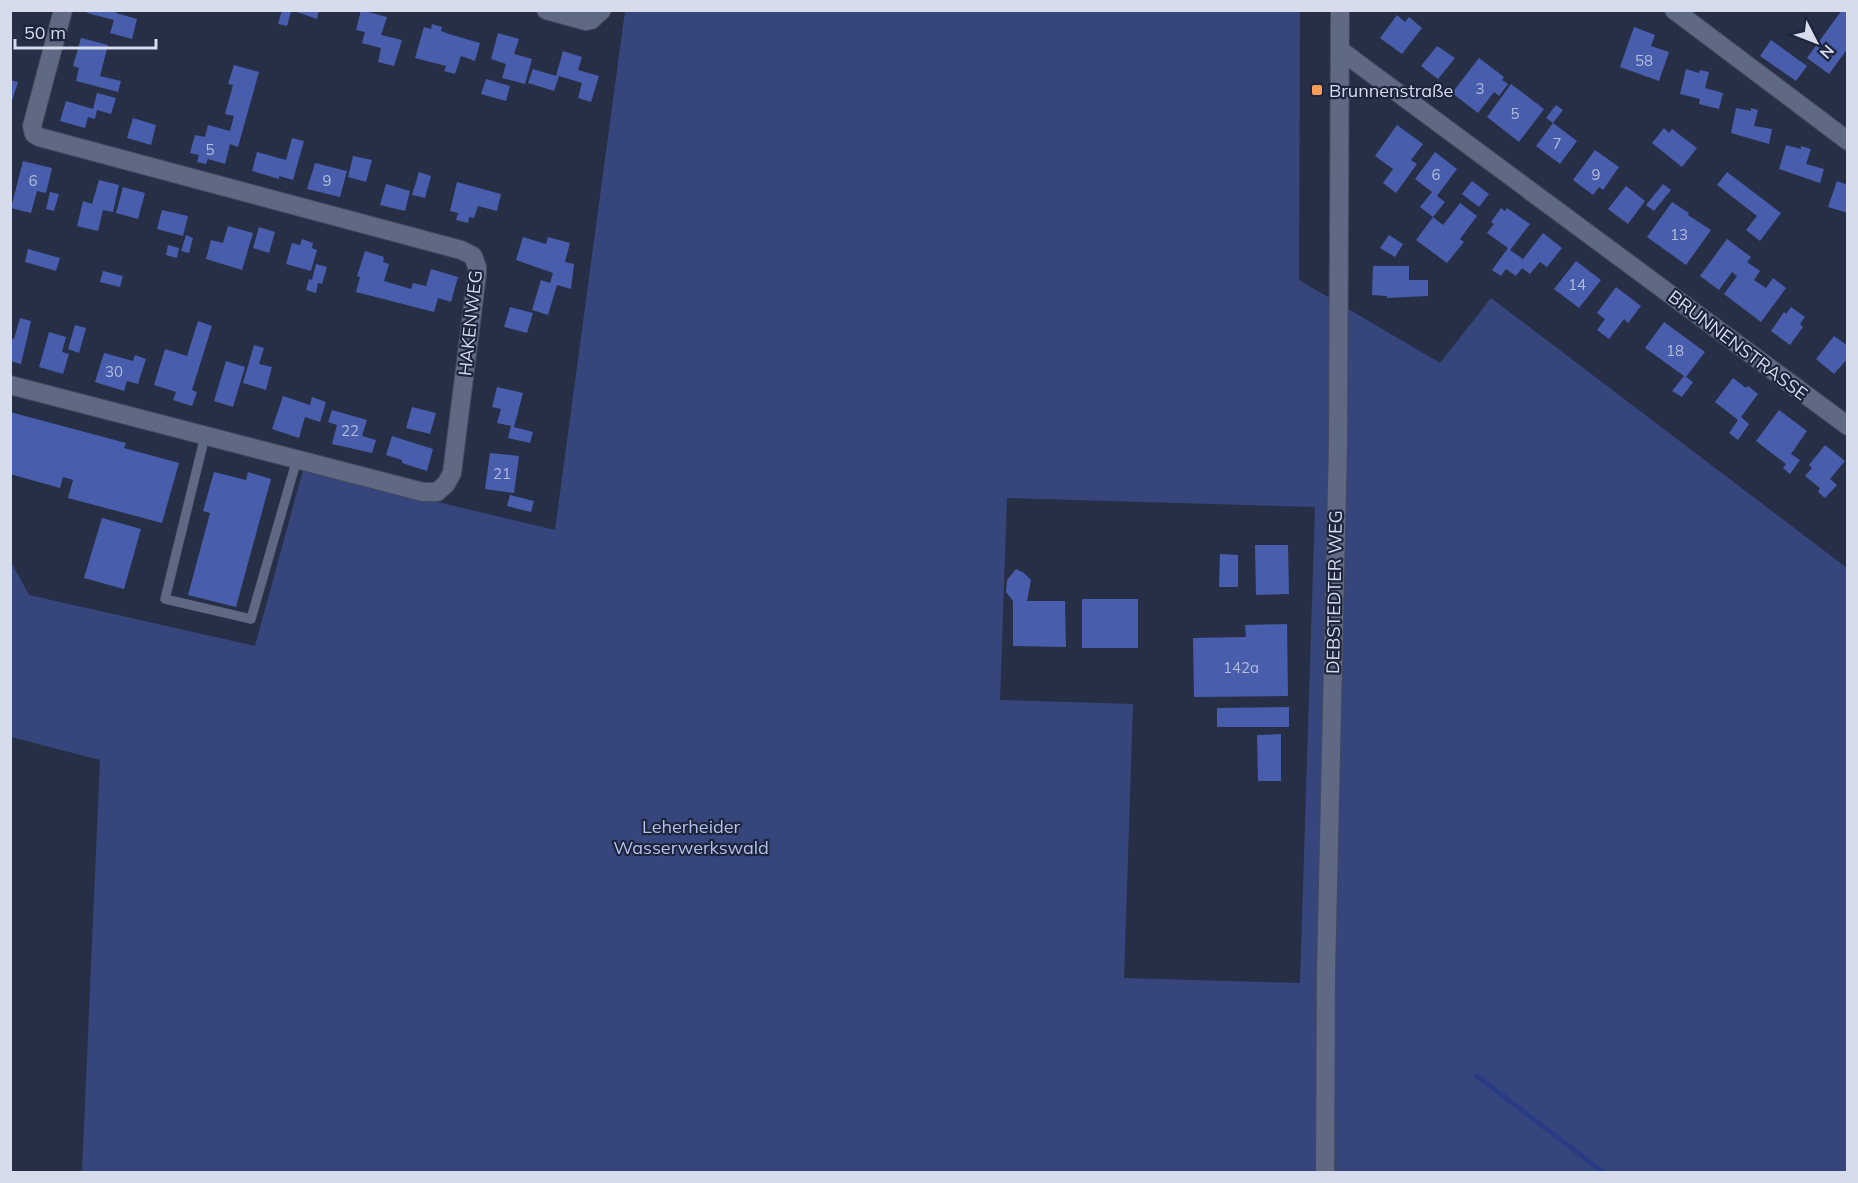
<svg xmlns="http://www.w3.org/2000/svg" width="1858" height="1183" font-family="Mulish,sans-serif">
<rect width="100%" height="100%" fill="#272f47"/>
<path fill="#36467d" fill-rule="evenodd" d="M 625,11 L 1300,11 L 1299,280 L 1440,363 L 1491,298 L 1847,568 L 1847,1172 L 82,1172 L 100,760 L 11,737 L 10,560 L 29,595 L 255,646 L 303,470 L 555,530 ZM 1007,498 L 1315,507 L 1300,983 L 1124,978 L 1133,704 L 1000,700 Z"/>
<g fill="none" stroke-linecap="round" stroke-linejoin="round">
<polyline stroke="#2a3b85" stroke-width="5" points="1477,1076 1603,1172"/>
</g>
<g fill="#485dab">
<polygon points="88,10 117,10 116,13 137,19 132,39 110,33 114,20 87,13"/>
<polygon points="282,10 291,12 287,26 278,24"/>
<polygon points="291,10 319,10 317,19"/>
<polygon points="361,10 387,17 381,35 402,40 394,66 378,62 381,48 362,43 365,32 356,30"/>
<polygon points="1842,10 1848,10 1848,48 1829,74 1807,58"/>
<polygon points="1397,15 1405,22 1409,17 1422,28 1402,54 1380,38"/>
<polygon points="432,24 442,27 441,31 449,34 480,43 475,61 461,56 455,74 444,71 446,66 415,58 424,27 431,29"/>
<polygon points="1634,27 1655,35 1651,46 1669,52 1659,81 1620,67"/>
<polygon points="498,33 519,39 514,54 532,59 525,84 502,78 506,64 491,59"/>
<polygon points="81,38 108,45 100,76 121,81 118,92 76,81 79,68 73,66"/>
<polygon points="1771,40 1807,66 1796,81 1760,56"/>
<polygon points="1437,46 1455,58 1438,79 1421,66"/>
<polygon points="563,51 582,57 578,70 599,76 591,102 578,98 582,83 559,76 554,91 528,83 533,69 556,76"/>
<polygon points="1479,58 1504,77 1502,80 1508,84 1499,96 1494,92 1478,113 1452,93"/>
<polygon points="234,65 259,72 238,147 230,144 225,164 208,159 206,164 197,162 199,155 190,153 195,135 205,137 208,125 230,131 234,116 225,114 233,85 228,84"/>
<polygon points="1686,69 1699,73 1700,70 1709,72 1705,88 1723,93 1719,109 1699,104 1700,99 1680,94"/>
<polygon points="486,79 510,86 506,101 481,94"/>
<polygon points="10,80 18,82 11,104 10,104"/>
<polygon points="1511,84 1544,109 1519,142 1487,117"/>
<polygon points="97,93 116,98 111,114 97,110 95,119 88,117 85,128 60,121 66,101 93,109"/>
<polygon points="1556,105 1563,110 1553,123 1546,118"/>
<polygon points="1736,108 1751,111 1751,108 1758,110 1754,126 1772,129 1769,144 1731,133"/>
<polygon points="133,118 156,125 151,145 127,138"/>
<polygon points="1553,123 1577,141 1560,164 1536,146"/>
<polygon points="1397,125 1423,144 1411,160 1417,164 1396,193 1383,183 1393,169 1375,156"/>
<polygon points="1664,128 1669,133 1672,129 1697,148 1682,167 1652,143"/>
<polygon points="292,138 304,141 293,180 279,176 279,179 252,171 257,152 286,160"/>
<polygon points="1786,145 1801,149 1801,146 1811,149 1806,164 1824,169 1820,183 1779,169"/>
<polygon points="1595,150 1619,167 1603,190 1599,187 1593,195 1573,180"/>
<polygon points="1435,152 1457,169 1437,196 1445,202 1433,217 1420,207 1432,192 1415,179"/>
<polygon points="353,156 372,160 366,182 348,177"/>
<polygon points="23,161 52,168 46,193 37,191 31,213 11,208"/>
<polygon points="315,163 347,171 340,197 307,189"/>
<polygon points="419,172 431,176 425,198 412,195"/>
<polygon points="1727,172 1781,213 1760,241 1746,230 1757,216 1717,185"/>
<polygon points="99,180 119,185 113,212 103,210 98,231 77,226 83,201 92,204"/>
<polygon points="1472,181 1489,194 1479,207 1462,194"/>
<polygon points="1837,181 1848,185 1848,213 1828,207"/>
<polygon points="457,182 501,194 497,211 478,206 474,218 469,217 468,223 456,220 458,213 450,211"/>
<polygon points="386,184 410,191 405,211 380,205"/>
<polygon points="1663,184 1671,190 1654,211 1646,205"/>
<polygon points="1626,186 1645,201 1628,224 1608,209"/>
<polygon points="123,187 145,193 138,219 116,213"/>
<polygon points="50,192 59,194 54,211 46,209"/>
<polygon points="1672,202 1689,213 1688,215 1711,230 1686,265 1647,237"/>
<polygon points="1460,203 1477,216 1460,239 1464,242 1447,263 1416,240 1433,217 1443,225"/>
<polygon points="1501,208 1505,211 1507,208 1530,224 1510,250 1523,259 1543,233 1562,248 1547,267 1540,262 1530,274 1522,268 1516,276 1506,269 1501,276 1492,270 1508,248 1487,233 1494,224 1491,222"/>
<polygon points="162,210 188,216 183,236 157,229"/>
<polygon points="228,226 253,233 242,270 206,259 211,240 223,243"/>
<polygon points="259,227 275,232 269,253 253,248"/>
<polygon points="186,235 193,238 189,253 181,251"/>
<polygon points="1389,235 1403,244 1395,257 1380,248"/>
<polygon points="523,237 546,244 548,237 570,243 565,262 574,264 571,289 557,285 548,315 532,310 541,280 550,283 553,273 516,260"/>
<polygon points="302,239 313,243 312,248 317,250 311,271 286,264 292,243 300,245"/>
<polygon points="1727,239 1751,257 1747,262 1760,271 1754,280 1766,288 1773,278 1786,288 1761,322 1724,294 1737,276 1732,272 1719,290 1700,276"/>
<polygon points="168,245 179,248 177,258 166,255"/>
<polygon points="28,249 60,258 56,271 25,262"/>
<polygon points="365,251 384,257 383,262 389,264 384,281 411,289 413,283 426,286 431,269 458,277 451,302 438,298 434,312 356,292 360,277 357,276"/>
<polygon points="1576,261 1601,280 1579,308 1554,289"/>
<polygon points="316,264 327,267 322,284 318,283 316,293 306,290 309,279 312,280"/>
<polygon points="1373,266 1409,266 1409,280 1428,280 1428,296 1387,298 1387,296 1372,295"/>
<polygon points="103,271 123,276 120,287 100,282"/>
<polygon points="1616,287 1641,306 1628,323 1624,319 1609,339 1597,330 1605,319 1597,313"/>
<polygon points="510,307 533,313 527,333 504,327"/>
<polygon points="1791,307 1805,317 1800,324 1803,327 1790,345 1771,331 1784,312 1786,314"/>
<polygon points="20,318 31,321 21,364 10,361 10,338 14,339"/>
<polygon points="198,321 212,326 192,390 197,392 192,406 173,400 176,392 154,385 165,349 187,356"/>
<polygon points="1664,322 1705,352 1686,377 1693,382 1682,397 1672,391 1684,376 1645,348"/>
<polygon points="75,325 86,328 79,353 68,349"/>
<polygon points="49,332 66,337 62,352 69,354 63,374 39,367"/>
<polygon points="1834,336 1848,346 1848,358 1834,374 1816,359"/>
<polygon points="254,345 264,348 259,364 272,367 266,390 243,383"/>
<polygon points="104,353 133,361 135,355 146,359 138,384 127,381 124,391 95,382"/>
<polygon points="226,361 245,367 233,407 214,401"/>
<polygon points="1733,378 1746,388 1748,386 1758,394 1741,417 1749,424 1738,440 1729,433 1738,420 1715,402"/>
<polygon points="497,387 523,393 514,427 533,432 530,443 508,438 511,426 497,423 501,409 492,407"/>
<polygon points="283,396 310,405 312,397 326,402 320,422 305,417 299,438 272,429"/>
<polygon points="412,407 436,413 430,434 406,428"/>
<polygon points="332,410 367,420 362,436 376,440 372,453 332,444 337,425 328,422"/>
<polygon points="1779,410 1807,431 1791,454 1800,460 1790,474 1783,468 1786,464 1756,441"/>
<polygon points="10,412 126,443 124,448 179,463 162,523 68,498 73,480 63,477 60,488 10,474"/>
<polygon points="392,436 433,449 427,471 402,463 402,460 386,455"/>
<polygon points="1825,445 1845,461 1830,479 1837,485 1825,498 1818,492 1820,488 1805,476 1812,468 1809,465"/>
<polygon points="490,453 519,456 514,493 485,489"/>
<polygon points="214,472 246,480 248,472 271,479 236,607 188,595 210,513 203,511"/>
<polygon points="510,495 534,501 531,512 507,506"/>
<polygon points="102,518 141,529 124,589 84,578"/>
<polygon points="1255,545 1288,545 1289,594 1256,595"/>
<polygon points="1220,554 1238,555 1238,587 1219,587"/>
<polygon points="1016,569 1024,573 1031,580 1027,601 1065,601 1066,647 1013,646 1013,601 1006,592 1007,580"/>
<rect x="1082" y="599" width="56" height="49"/>
<polygon points="1287,624 1288,696 1194,697 1193,638 1246,637 1245,625"/>
<polygon points="1289,707 1289,727 1217,727 1217,708"/>
<polygon points="1281,734 1281,781 1258,781 1257,735"/>
</g>
<g fill="none" stroke-linecap="round" stroke-linejoin="round">
<g stroke="#44495e" stroke-width="10">
<polyline id="lane" points="205,436 165,599 251,619 297,459"/>
</g>
<g stroke="#44495e" stroke-width="20">
<g id="street">
<polyline points="546,10 586,21 591,20 602,10"/>
<polyline points="1674,10 1848,141"/>
<polyline points="1340,50 1848,426"/>
<polyline points="10,385 423,492 437,492 446,484 452,473 477,274 477,267 473,256 461,250 39,137 34,134 32,126 63,10"/>
<polyline points="1325,1172 1326,973 1338,444 1340,10"/>
</g>
</g>
<use href="#lane" stroke="#5f6984" stroke-width="9"/>
<use href="#street" stroke="#5f6984" stroke-width="18"/>
</g>
<rect fill="#fe9c58" stroke="#1d253c" stroke-width="2" x="1311" y="84" width="12" height="12" rx="3"/>
<g text-anchor="middle" dominant-baseline="central" stroke-width="4.5" stroke-linejoin="round" paint-order="stroke">
<g font-size="15" fill="#b3bcdc">
<text x="1644" y="60">58</text>
<text x="1480" y="88">3</text>
<text x="1515" y="113">5</text>
<text x="1557" y="143">7</text>
<text x="210" y="149">5</text>
<text x="1436" y="174">6</text>
<text x="1596" y="174">9</text>
<text x="33" y="180">6</text>
<text x="327" y="180">9</text>
<text x="1679" y="234">13</text>
<text x="1577" y="284">14</text>
<text x="1675" y="350">18</text>
<text x="114" y="371">30</text>
<text x="350" y="430">22</text>
<text x="502" y="473">21</text>
<text x="1241" y="667">142a</text>
</g>
<g font-size="18" fill="#d7dcec" stroke="#1d253c" text-anchor="start">
<text x="1329" y="90">Brunnenstraße</text>
</g>
<g font-size="18" fill="#d7dcec" stroke="#1d253c">
<text transform="translate(470 323) rotate(-84)">HAKENWEG</text>
<text transform="translate(1738 345) rotate(37)">BRUNNENSTRASSE</text>
<text transform="translate(1334 592) rotate(-89)">DEBSTEDTER WEG</text>
</g>
<g font-size="18" fill="#b2c1ec" stroke="#1d253c">
<text x="691" y="826">Leherheider<tspan x="691" dy="21">Wasserwerkswald</tspan></text>
</g>
</g>
<rect width="1858" height="1183" fill="none" stroke="#d7dcec" stroke-width="24"/>
<g transform="translate(1816 42) rotate(132)" stroke="#1d253c" stroke-width="4.5" paint-order="stroke">
<path d="M0-4.5L10 22L0 15L-10 22Z" fill="#d7dcec"/>
<text y="-9" font-size="16" font-weight="bold" text-anchor="middle" fill="#d7dcec">N</text>
</g>
<path d="M15 39v9h141v-9" fill="none" stroke="#d7dcec" stroke-width="3"/>
<text x="24" y="39" font-size="18" fill="#d7dcec" stroke="#1d253c" stroke-width="4.5" paint-order="stroke">50 m</text>
</svg>
